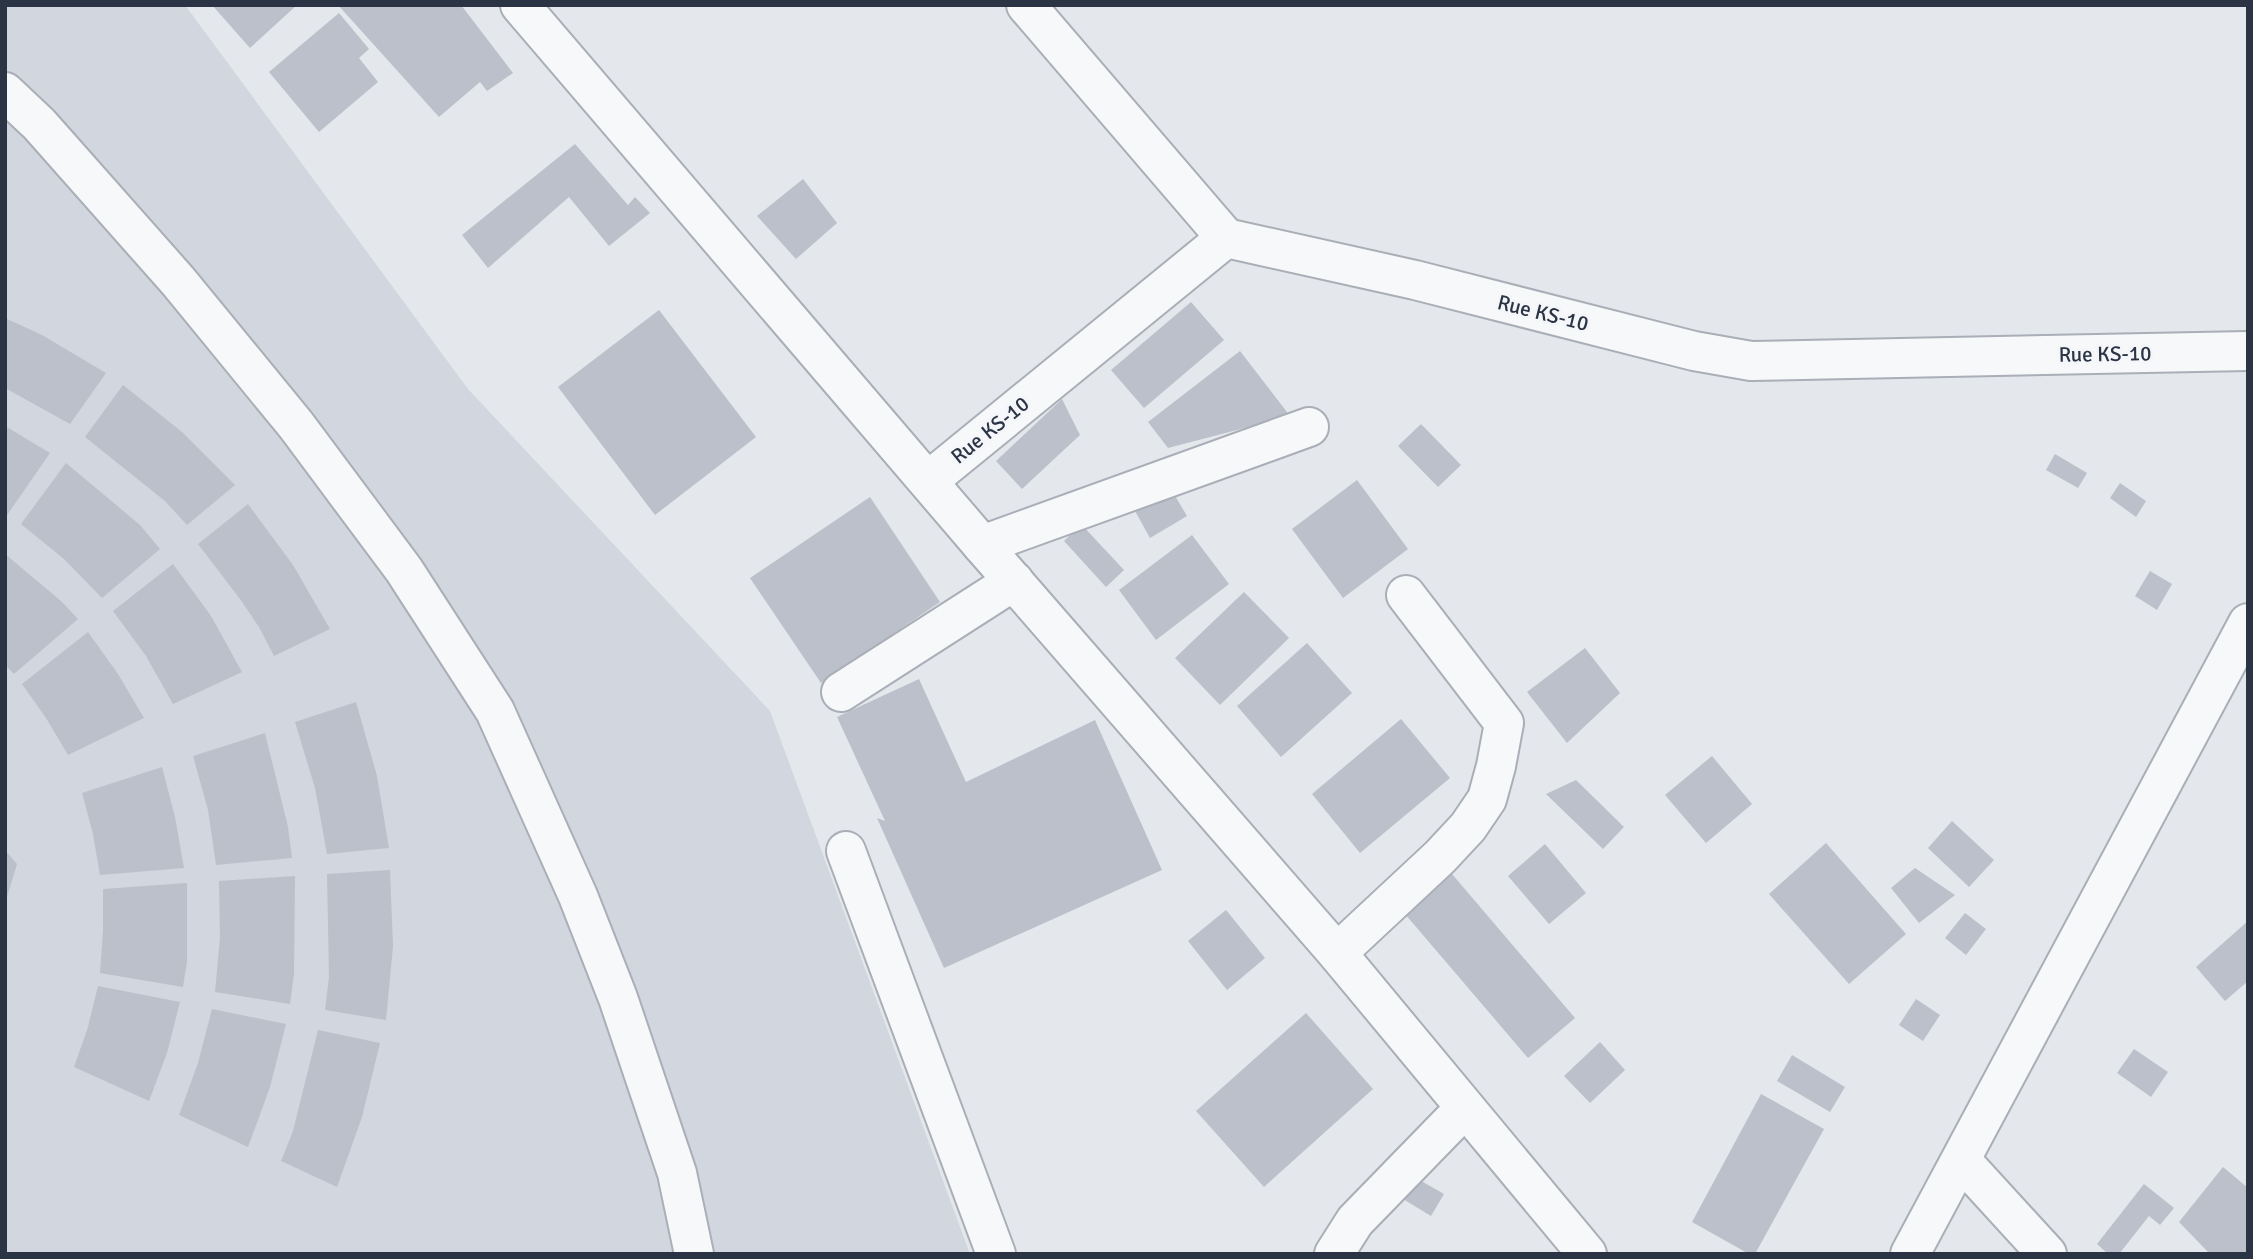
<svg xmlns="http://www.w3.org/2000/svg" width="2253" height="1259" font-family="Signika,sans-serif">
<rect width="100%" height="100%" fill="#e4e7ec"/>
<polygon fill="#d2d6de" points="5,5 185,5 468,389 770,711 970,1254 5,1254"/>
<g fill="#bbc0ca">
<polygon points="212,5 297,5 250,48"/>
<polygon points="338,5 461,5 513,73 487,91 480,82 439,117"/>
<polygon points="339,13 369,49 359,58 378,82 319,132 269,72"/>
<polygon points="575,144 628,205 635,197 650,213 609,246 569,197 488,268 462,235"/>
<polygon points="803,179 837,223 796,259 757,216"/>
<polygon points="1191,302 1224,340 1144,408 1111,370"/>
<polygon points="659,310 756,437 655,515 558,387"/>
<polygon points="5,318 42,335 106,373 70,424 5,388"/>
<polygon points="1240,351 1290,416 1168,448 1148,422"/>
<polygon points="123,385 182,432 235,485 187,525 165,501 85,437"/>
<polygon points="1062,399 1080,435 1022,489 996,461"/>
<polygon points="1421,424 1461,465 1438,487 1398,446"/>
<polygon points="5,426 50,453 5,518"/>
<polygon points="2055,454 2087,473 2078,488 2046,470"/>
<polygon points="66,463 140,525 160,549 102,598 64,559 21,524"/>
<polygon points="1357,480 1408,549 1343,598 1292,529"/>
<polygon points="2120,483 2146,501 2136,517 2110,498"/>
<polygon points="1171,489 1187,516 1150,538 1135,511"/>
<polygon points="870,497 940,602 821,683 750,578"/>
<polygon points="248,504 293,565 330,629 274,656 259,627 240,599 198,544"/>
<polygon points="1081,524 1124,570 1106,587 1064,541"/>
<polygon points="1192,535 1229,584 1156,640 1119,590"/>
<polygon points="5,554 61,601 78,619 14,674 5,665"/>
<polygon points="173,564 211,616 242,672 173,704 146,656 113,611"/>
<polygon points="2150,571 2172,584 2157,610 2135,596"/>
<polygon points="1244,592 1289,638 1220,705 1175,658"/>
<polygon points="88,632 118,674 144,718 68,755 46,718 22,684"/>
<polygon points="1307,643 1352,693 1281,757 1237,706"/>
<polygon points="1585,648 1620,693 1567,743 1527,692"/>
<polygon points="919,679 966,782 1095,720 1162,870 944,968 877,818 885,821 837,717"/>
<polygon points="356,702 377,776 389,848 327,854 315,788 295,722"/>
<polygon points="1401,719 1450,778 1360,853 1312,794"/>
<polygon points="265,733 288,827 292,858 216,865 208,810 193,756"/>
<polygon points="1712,756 1752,804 1706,843 1665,795"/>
<polygon points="162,767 175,817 184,868 100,875 93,834 82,793"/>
<polygon points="1576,780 1624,827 1603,849 1546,794"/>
<polygon points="1952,821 1994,860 1969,887 1928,848"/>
<polygon points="1826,843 1906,934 1849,984 1769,894"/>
<polygon points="1545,844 1586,893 1549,924 1508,876"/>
<polygon points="5,850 17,864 6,900 5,900"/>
<polygon points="1915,868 1955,895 1919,923 1891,888"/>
<polygon points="390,870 393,946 386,1020 325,1010 329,977 327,874"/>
<polygon points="1452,874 1575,1018 1528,1058 1405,914"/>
<polygon points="295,876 294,974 290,1004 215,992 220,937 219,881"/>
<polygon points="187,883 187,962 183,987 100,973 103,931 103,889"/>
<polygon points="1226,910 1265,958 1227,990 1188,941"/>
<polygon points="1965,913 1986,929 1966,955 1945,938"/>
<polygon points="2248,921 2248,981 2225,1001 2196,967"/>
<polygon points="98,986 180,1002 167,1053 149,1101 74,1067 88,1027"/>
<polygon points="1916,999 1940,1015 1923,1041 1899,1025"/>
<polygon points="212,1009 286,1024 270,1087 248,1147 179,1115 198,1063"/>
<polygon points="1306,1013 1373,1089 1264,1187 1196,1111"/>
<polygon points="318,1030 380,1043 362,1117 337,1187 281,1161 293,1131"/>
<polygon points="1600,1042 1625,1070 1590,1103 1564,1076"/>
<polygon points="2134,1049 2168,1072 2151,1097 2117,1073"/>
<polygon points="1792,1055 1845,1087 1830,1112 1777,1081"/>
<polygon points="1761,1094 1824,1129 1755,1254 1749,1254 1692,1222"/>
<polygon points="2223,1167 2248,1188 2248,1254 2210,1254 2179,1222"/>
<polygon points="1416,1178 1444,1194 1431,1216 1403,1199"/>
<polygon points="2144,1184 2174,1208 2160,1225 2149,1216 2119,1254 2108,1254 2097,1244"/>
</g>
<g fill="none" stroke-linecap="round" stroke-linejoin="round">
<g stroke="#a9aeb7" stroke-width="42">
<g id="minor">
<polyline points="520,5 982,545 1337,953 1587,1254"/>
<polyline points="1026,5 1226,238"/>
<polyline points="5,92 39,124 178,281 296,425 404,570 495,711 578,896 618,998 677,1173 694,1254"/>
<polyline points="928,481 1226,238 1415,280 1694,351 1751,361 2248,351"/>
<polyline points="982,545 1309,427"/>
<polyline points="841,692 1014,581"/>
<polyline points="846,851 996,1254"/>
<polyline points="1337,953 1440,857 1468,827 1487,799 1496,766 1504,723 1406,595"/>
<polyline points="1961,1160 2047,1254"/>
<polyline points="1334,1254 1355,1221 1465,1108"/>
<polyline points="1910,1254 2248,623"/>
</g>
</g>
<use href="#minor" stroke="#f7f8fa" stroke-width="38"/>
</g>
<g text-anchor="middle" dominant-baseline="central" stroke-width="6" stroke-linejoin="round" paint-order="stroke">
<g font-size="21" fill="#2b3445" stroke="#f4f6f9">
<text transform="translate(1543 313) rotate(14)">Rue KS-10</text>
<text transform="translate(2105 354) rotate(-1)">Rue KS-10</text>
<text transform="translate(990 430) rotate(-39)">Rue KS-10</text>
</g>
</g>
<rect width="2253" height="1259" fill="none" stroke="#2b3445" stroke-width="14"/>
</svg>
